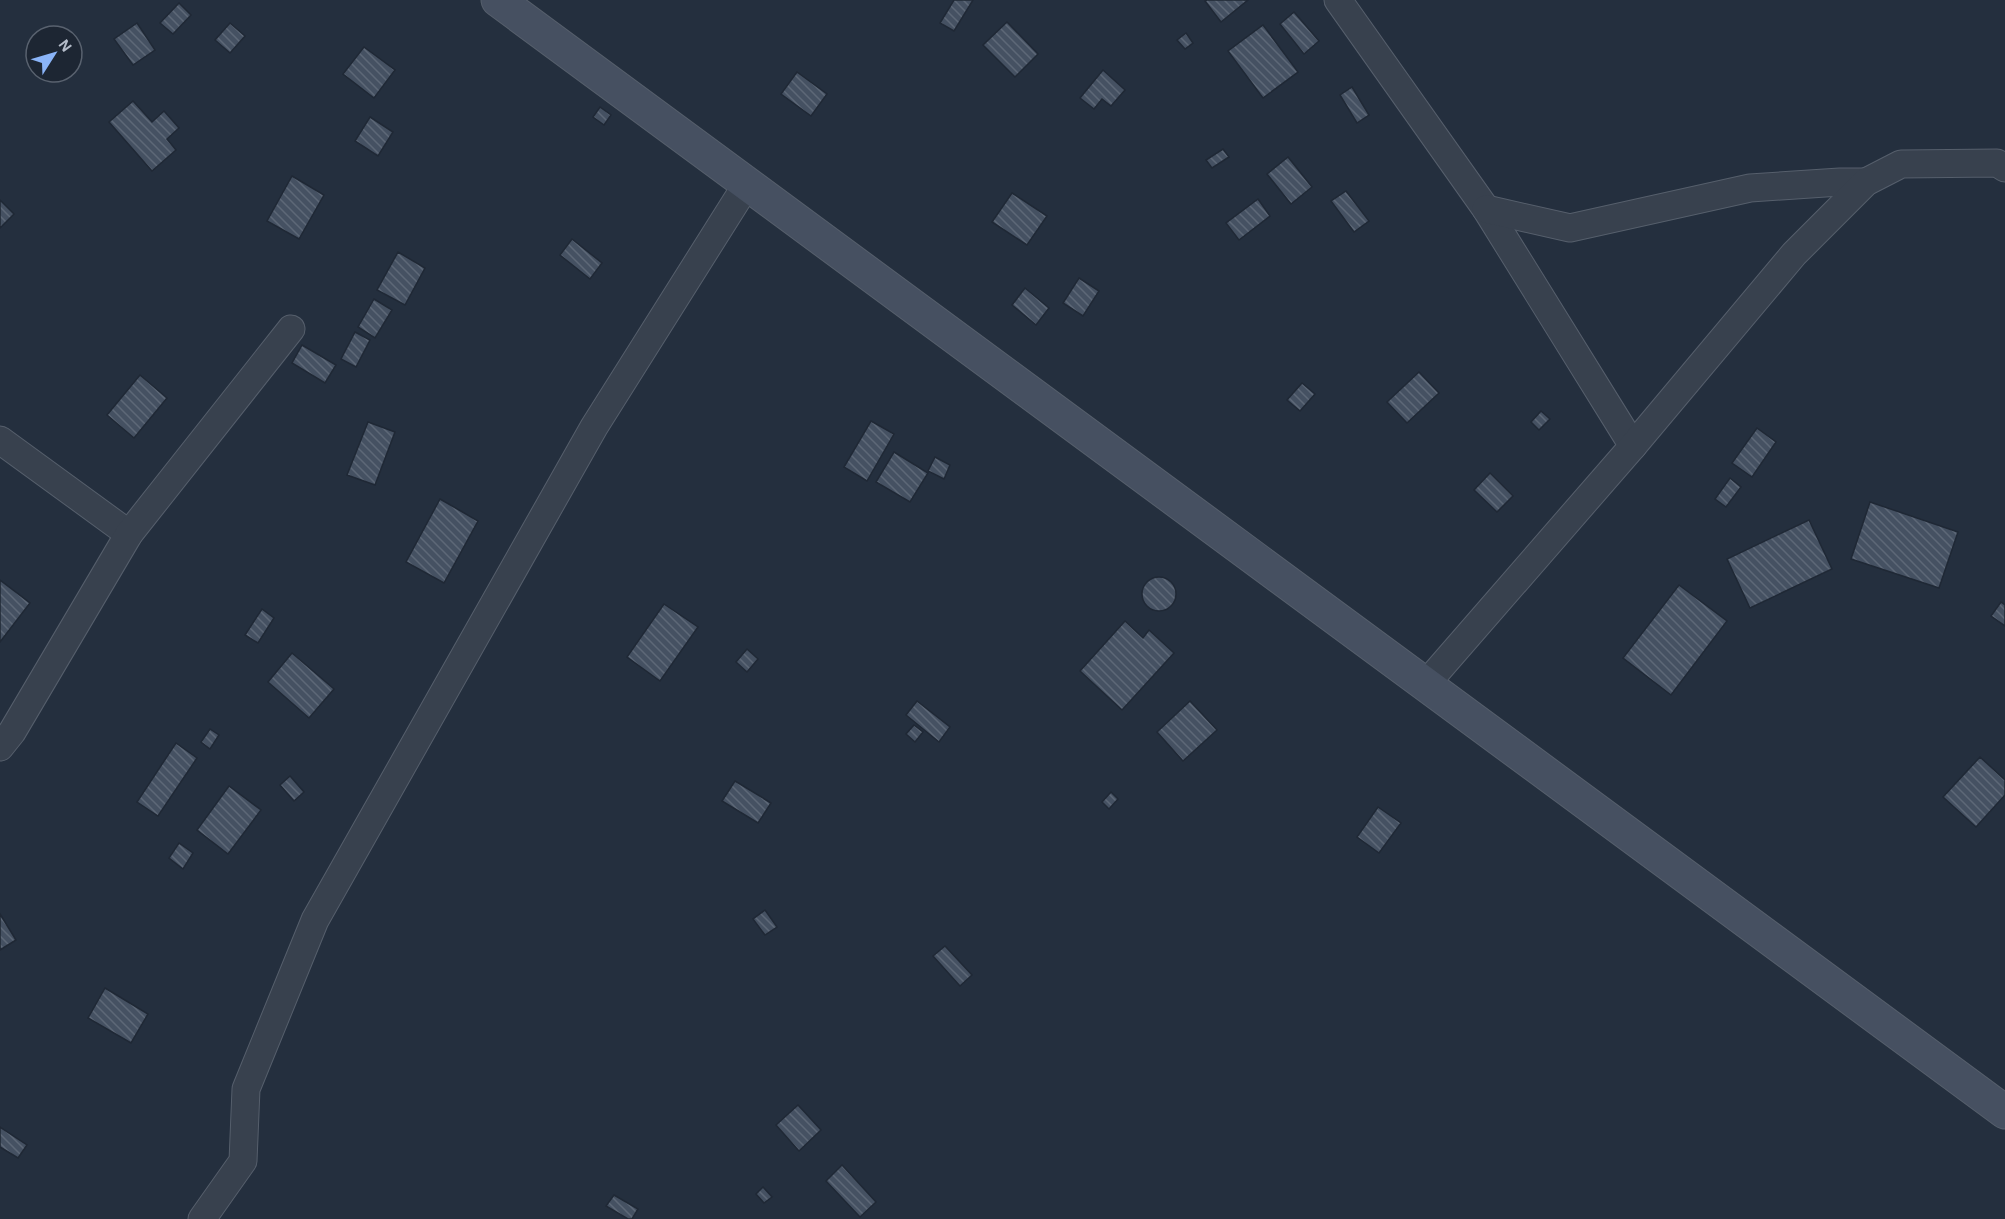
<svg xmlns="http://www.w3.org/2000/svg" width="2005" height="1219" font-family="'Alegreya Sans',sans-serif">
<defs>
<pattern id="building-back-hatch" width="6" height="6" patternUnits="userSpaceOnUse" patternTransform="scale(1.5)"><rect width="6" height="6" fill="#455162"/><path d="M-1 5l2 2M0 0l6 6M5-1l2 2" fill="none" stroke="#5d6877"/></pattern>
</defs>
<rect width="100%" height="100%" fill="#242f3e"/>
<g fill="url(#building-back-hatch)" stroke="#1f2835" stroke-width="1.5">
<polygon points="954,0 973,0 954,31 940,23"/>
<polygon points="1207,0 1248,0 1221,22 1205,1"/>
<polygon points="179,3 191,15 173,34 160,23"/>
<polygon points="1294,12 1319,41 1304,54 1280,24"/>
<polygon points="1007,22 1038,54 1015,77 983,45"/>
<polygon points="137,23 155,50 133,65 114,39"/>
<polygon points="230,23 245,36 230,53 215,40"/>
<polygon points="1263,25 1298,72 1263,98 1228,51"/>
<polygon points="1186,33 1193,43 1185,49 1177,40"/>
<polygon points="364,47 395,70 374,98 343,74"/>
<polygon points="1103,70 1125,90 1111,106 1102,99 1094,109 1080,98"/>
<polygon points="797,72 827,94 811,116 781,94"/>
<polygon points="1352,87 1369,115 1357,123 1340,95"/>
<polygon points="133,101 152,122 164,111 179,128 167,139 176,150 152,171 109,122"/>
<polygon points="600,107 611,115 604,125 593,117"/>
<polygon points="370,117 393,132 378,156 355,141"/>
<polygon points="1223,149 1229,157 1212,168 1206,160"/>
<polygon points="1288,157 1312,187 1291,204 1267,174"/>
<polygon points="292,176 324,195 299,239 267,221"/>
<polygon points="1346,191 1369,221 1354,232 1331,201"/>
<polygon points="1012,193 1047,216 1027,245 992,222"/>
<polygon points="1258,199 1270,216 1239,240 1226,223"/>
<polygon points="0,200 14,214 0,228"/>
<polygon points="572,239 602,263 590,279 560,255"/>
<polygon points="398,252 425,268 405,305 377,290"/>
<polygon points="1079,278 1099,291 1083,316 1063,303"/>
<polygon points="1025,288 1049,308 1036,325 1012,305"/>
<polygon points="374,299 392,310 375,338 358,327"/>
<polygon points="355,332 370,340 356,367 341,359"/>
<polygon points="302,345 336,365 325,383 292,363"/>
<polygon points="1419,372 1439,393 1407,423 1387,402"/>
<polygon points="140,375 167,398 134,438 107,415"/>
<polygon points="1302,383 1315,394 1300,411 1287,400"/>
<polygon points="1541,411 1550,419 1539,430 1531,422"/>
<polygon points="871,421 894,434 867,481 844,467"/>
<polygon points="368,422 395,432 375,485 347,475"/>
<polygon points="1757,428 1776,442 1752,477 1732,463"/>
<polygon points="894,452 928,473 910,502 876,482"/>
<polygon points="935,457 950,465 944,479 928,471"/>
<polygon points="1490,473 1513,496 1497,512 1474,490"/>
<polygon points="1730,478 1741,487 1726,507 1715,499"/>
<polygon points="440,499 478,521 444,583 406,562"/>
<polygon points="1870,502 1958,532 1939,588 1851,559"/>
<polygon points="1809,520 1832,569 1750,608 1727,559"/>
<circle cx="1159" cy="594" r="17"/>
<polygon points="0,580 30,603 0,642"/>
<polygon points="1679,585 1727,621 1671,695 1623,658"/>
<polygon points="2001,602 2005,605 2005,626 1991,616"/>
<polygon points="664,604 698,627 660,681 627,657"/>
<polygon points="262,609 274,618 258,643 245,635"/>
<polygon points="1125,621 1143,638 1149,630 1174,653 1122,710 1080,671"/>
<polygon points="747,649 758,659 747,672 736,662"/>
<polygon points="292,653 334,689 309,718 268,682"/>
<polygon points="917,701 950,727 939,742 906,715"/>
<polygon points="1190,701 1217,730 1183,761 1157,732"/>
<polygon points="914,725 923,732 915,742 906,734"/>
<polygon points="210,729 219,735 210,749 201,742"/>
<polygon points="176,743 197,758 158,816 137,802"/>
<polygon points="1980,757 2005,780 2005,795 1976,827 1943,797"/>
<polygon points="290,776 304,792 294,801 280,785"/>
<polygon points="735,781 771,803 758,823 722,801"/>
<polygon points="229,786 261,810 228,854 197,830"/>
<polygon points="1111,792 1118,799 1109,809 1102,802"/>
<polygon points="1378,807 1401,823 1379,853 1357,837"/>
<polygon points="179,843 193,853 183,869 169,858"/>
<polygon points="765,910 777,927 765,935 753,919"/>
<polygon points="0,914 16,940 0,950"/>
<polygon points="945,946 972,975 960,986 933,956"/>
<polygon points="105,988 148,1014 131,1043 88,1018"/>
<polygon points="798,1105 821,1130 799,1151 776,1125"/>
<polygon points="0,1127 27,1145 18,1158 0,1147"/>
<polygon points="842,1165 876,1202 860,1217 826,1181"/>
<polygon points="763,1187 772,1197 764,1203 756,1194"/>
<polygon points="614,1195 638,1209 632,1219 628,1219 606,1206"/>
</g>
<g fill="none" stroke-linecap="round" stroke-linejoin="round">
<g stroke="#565f6c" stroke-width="29">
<g id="street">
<polyline points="1338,0 1486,209 1633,446"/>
<polyline points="1486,209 1570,228 1750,188 1840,182 1866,182"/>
<polyline points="0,440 129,534"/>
<polyline points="1426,684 1633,446 1794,254 1866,182 1901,164 1997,163 2005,168"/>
<polyline points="0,747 12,732 129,534 291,329"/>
<polyline points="202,1219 243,1161 246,1089 315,920 594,427 747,184"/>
</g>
</g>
<g stroke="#565f6c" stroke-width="35">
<polyline id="secondary" points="498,0 2005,1112"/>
</g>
<use href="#street" stroke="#38414e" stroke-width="27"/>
<use href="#secondary" stroke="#465061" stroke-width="33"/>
</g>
<g transform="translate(54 54) rotate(53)"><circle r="28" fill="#1d2633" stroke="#59626f" stroke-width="1.5"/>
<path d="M0-4.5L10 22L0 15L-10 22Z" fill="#8ab4f8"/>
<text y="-9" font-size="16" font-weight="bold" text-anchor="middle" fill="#b4bcc9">N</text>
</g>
</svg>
